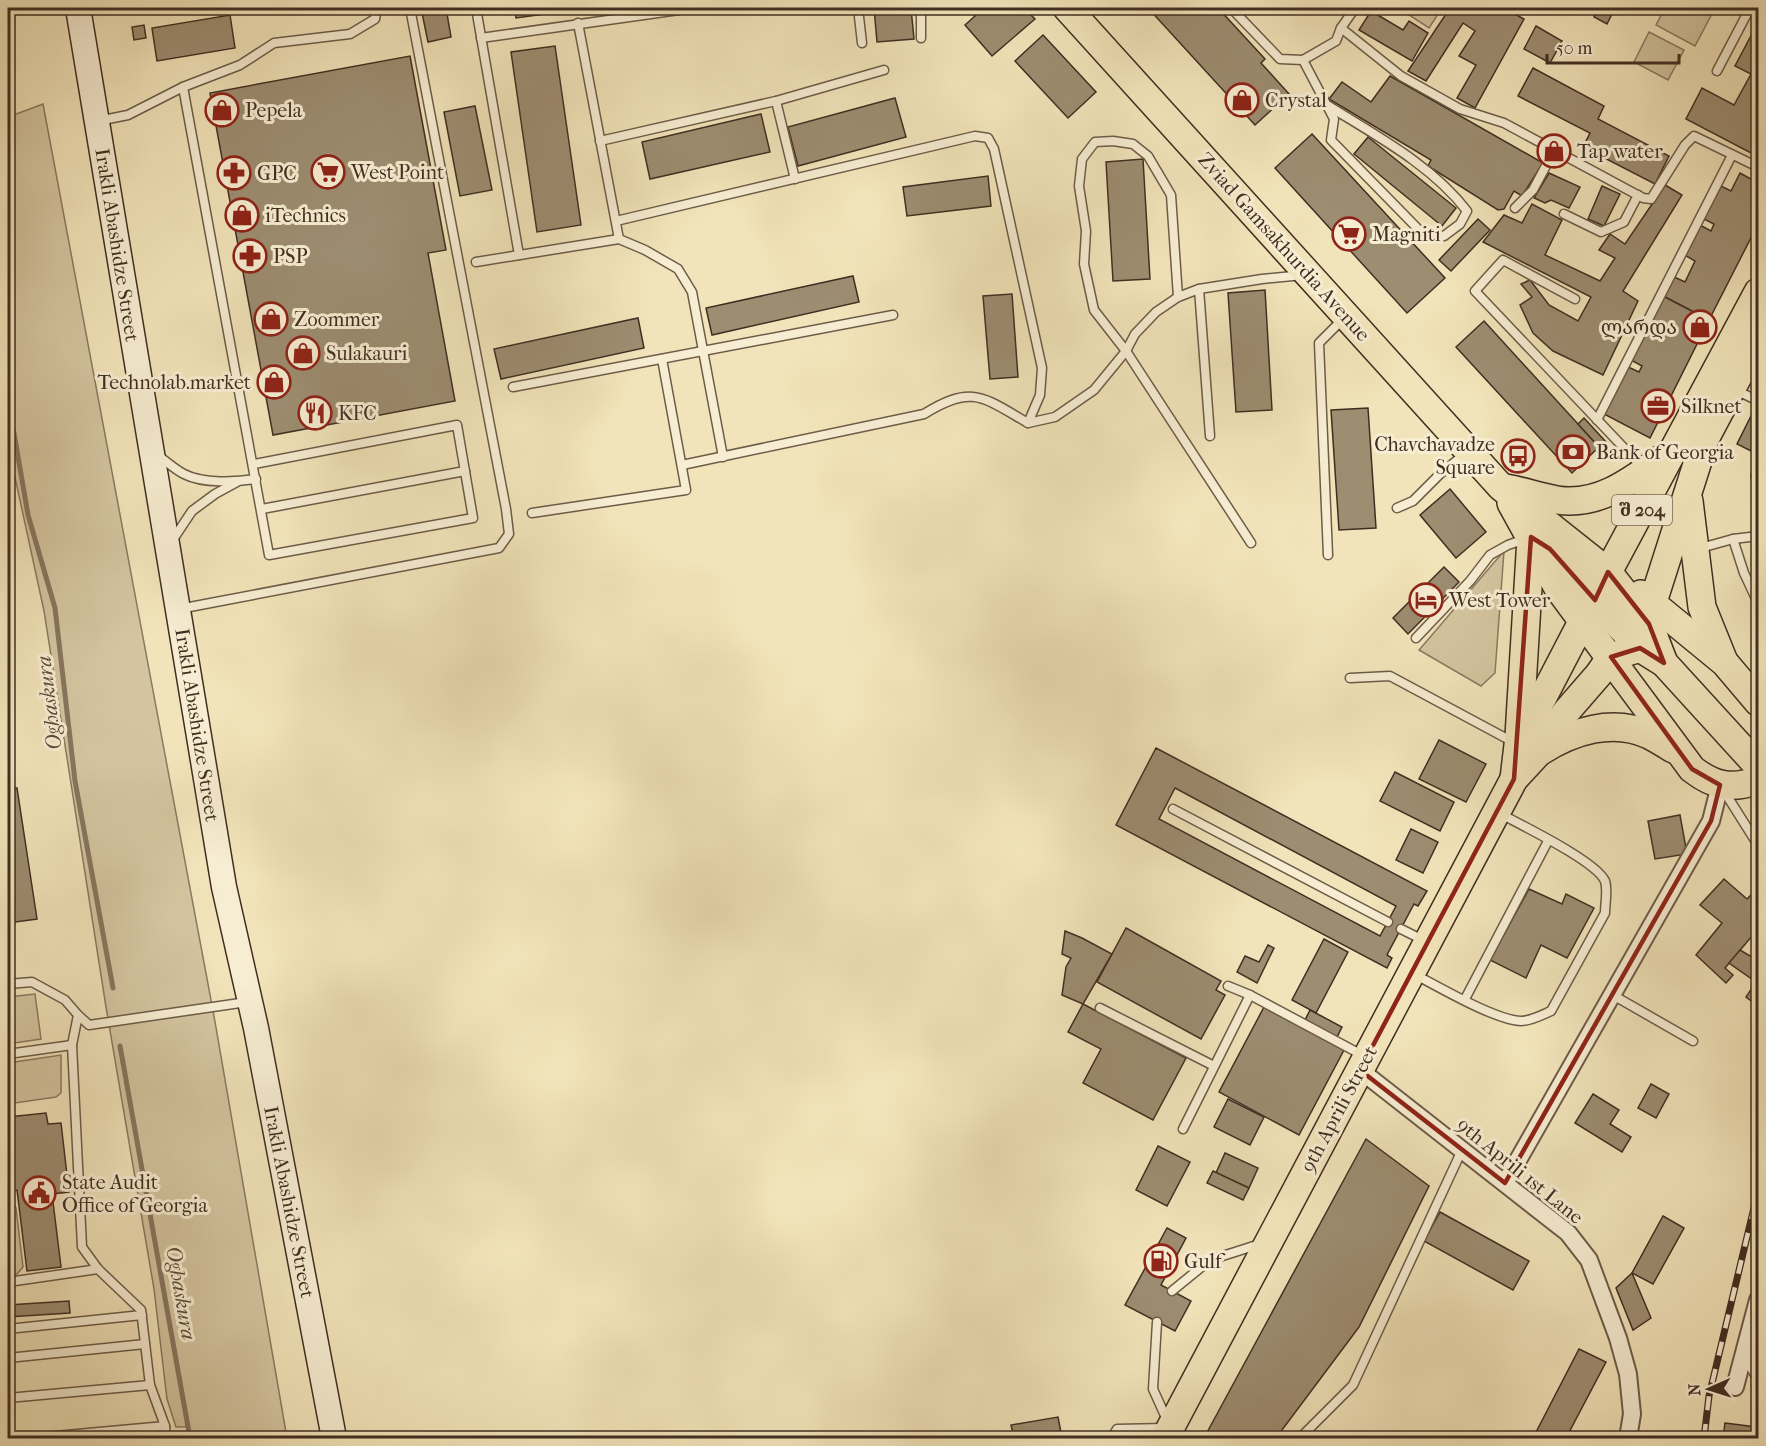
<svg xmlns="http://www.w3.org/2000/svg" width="1766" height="1446" font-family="'IM FELL French Canon','Noto Serif Georgian',serif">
<rect width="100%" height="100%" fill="#f2e4ba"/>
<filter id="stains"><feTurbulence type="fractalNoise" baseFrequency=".00333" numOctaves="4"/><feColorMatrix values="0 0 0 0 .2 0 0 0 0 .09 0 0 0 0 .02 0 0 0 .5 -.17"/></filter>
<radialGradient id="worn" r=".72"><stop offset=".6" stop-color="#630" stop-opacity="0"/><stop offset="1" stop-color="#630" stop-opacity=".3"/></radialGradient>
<g fill="#d4c5a0" stroke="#8a7a61" stroke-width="1.5">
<polygon points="1405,8 1442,8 1429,28 1403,11"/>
<polygon points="1665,8 1715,8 1695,46 1656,25"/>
<polygon points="1649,32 1684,50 1668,80 1634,62"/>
<polygon points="43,104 214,1016 287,1438 190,1438 187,1427 176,1427 167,1399 154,1289 106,1007 44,611 8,445 8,117"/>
<polygon points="1504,551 1495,673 1481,686 1419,650"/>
<polygon points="35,994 41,1039 8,1044 8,997"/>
<polygon points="61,1055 61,1093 56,1097 8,1104 8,1063"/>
<polygon points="12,1202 16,1208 23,1267 17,1274 8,1275 8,1203"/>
</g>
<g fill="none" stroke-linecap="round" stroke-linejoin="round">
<g stroke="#87765e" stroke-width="5">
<polyline points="8,416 14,433 28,515 55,608 75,781 113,988"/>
<polyline points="120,1046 190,1438"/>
</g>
</g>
<g fill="#9d8d71" stroke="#412e22" stroke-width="1.5" fill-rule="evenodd">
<polygon points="421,8 448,8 446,8 451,37 428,42"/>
<polygon points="515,8 567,8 567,11 516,18"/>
<polygon points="874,8 911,8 914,39 877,42"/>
<polygon points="968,8 1024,8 1035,19 992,56 965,25 975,16"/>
<polygon points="1148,8 1218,8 1265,59 1261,63 1289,94 1255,125"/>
<polygon points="1450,8 1504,8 1524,19 1475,108 1457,98 1476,65 1459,56 1475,31 1463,23 1426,81 1408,71"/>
<polygon points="1590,8 1615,8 1607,24 1594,17 1596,11"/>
<polygon points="1371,11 1403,30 1409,21 1428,33 1412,61 1359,30"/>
<polygon points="230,15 235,48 157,61 152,28"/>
<polygon points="144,25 146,38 134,40 132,27"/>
<polygon points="1536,26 1562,41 1550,63 1524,49"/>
<polygon points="1753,32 1758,36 1758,139 1751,153 1686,119 1702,88 1734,105 1751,74 1735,66"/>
<polygon points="1043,35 1096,92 1068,118 1015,61"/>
<polygon points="555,46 581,225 537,232 511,52"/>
<polygon points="410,56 446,250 428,253 455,401 273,435 210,93"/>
<polygon points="1533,68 1604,106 1598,119 1669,156 1655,184 1583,147 1590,133 1518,96"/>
<polygon points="1390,76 1543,163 1522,196 1514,191 1504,209 1498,210 1428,166 1431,160 1329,99 1342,82 1371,102"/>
<polygon points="895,98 906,137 798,166 788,127"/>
<polygon points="475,106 492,190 460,196 444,112"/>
<polygon points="761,114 770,152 650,179 642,142"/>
<polygon points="1312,134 1445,278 1407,313 1275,168"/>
<polygon points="1368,137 1456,208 1442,226 1354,154"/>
<polygon points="1143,159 1150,279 1113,281 1106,162"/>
<polygon points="1549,173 1580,187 1569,208 1551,200 1545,203 1534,198"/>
<polygon points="1740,173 1758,183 1758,224 1709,320 1663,296 1672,276 1685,282 1695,261 1683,254 1698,224 1711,231 1714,224 1702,218 1719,185 1731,191"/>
<polygon points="988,176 991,206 907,216 903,187"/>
<polygon points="1665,185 1682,195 1623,291 1638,301 1603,375 1553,351 1533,333 1520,305 1532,297 1521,284 1530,280 1549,305 1578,321 1591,297 1483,242 1504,215 1522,223 1532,204 1562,220 1545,255 1600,281 1615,258 1599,250 1610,234 1625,244"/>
<polygon points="1602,186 1620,194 1604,226 1588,219"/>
<polygon points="1478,219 1490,230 1451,271 1439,260"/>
<polygon points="853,276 859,302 712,335 706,308"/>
<polygon points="1265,290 1272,410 1236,412 1228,293"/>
<polygon points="1012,294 1018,377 990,379 983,296"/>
<polygon points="1663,296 1709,320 1650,438 1602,413 1626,366 1639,372 1642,366 1631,360 1645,332 1656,338 1659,333 1647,327"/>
<polygon points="638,318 644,348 501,379 494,349"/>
<polygon points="1484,321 1599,447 1572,473 1456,347"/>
<polygon points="1368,408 1376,528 1339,530 1331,410"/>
<polygon points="1754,410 1758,412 1757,454 1737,444"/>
<polygon points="1584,418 1606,442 1599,447 1578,424"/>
<polygon points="1758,467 1758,482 1751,478 1751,474 1755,468"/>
<polygon points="1450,489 1486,532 1456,558 1420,515"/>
<polygon points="1444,567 1459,582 1408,634 1393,618"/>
<polygon points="1439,740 1486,764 1466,802 1419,779"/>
<path d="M 1156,748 L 1427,891 L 1418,906 L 1414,904 L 1387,955 L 1392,958 L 1387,968 L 1116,825 ZM 1175,788 L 1396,906 L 1380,936 L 1159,819 Z"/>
<polygon points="1395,772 1454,802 1440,831 1380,801"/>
<polygon points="17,788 37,919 8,923 8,790"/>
<polygon points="1680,815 1687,854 1655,859 1648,821"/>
<polygon points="1411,829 1438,842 1423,873 1396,860"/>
<polygon points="1724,879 1747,899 1751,895 1758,901 1758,929 1725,968 1733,975 1726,983 1696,955 1722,923 1700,905"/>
<polygon points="1529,889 1562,904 1566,894 1594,908 1567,958 1541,945 1526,978 1490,960"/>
<polygon points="1126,928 1221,981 1216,990 1225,995 1201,1039 1097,982"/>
<polygon points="1065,931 1082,938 1112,954 1083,1004 1062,995 1066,967 1071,958 1062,954"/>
<polygon points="1324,939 1348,952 1316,1013 1292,1000"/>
<polygon points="1268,945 1274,948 1257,983 1237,972 1245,956 1259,962"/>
<polygon points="1740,950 1755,959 1758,954 1758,979 1756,982 1729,963"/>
<polygon points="1758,979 1758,1006 1746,997"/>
<polygon points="1083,1004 1186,1058 1153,1120 1083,1083 1101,1049 1068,1032"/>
<polygon points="1264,1007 1344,1050 1299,1135 1219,1092"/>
<polygon points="1310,1010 1342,1027 1336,1039 1304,1022"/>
<polygon points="1651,1084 1669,1094 1656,1118 1638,1108"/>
<polygon points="1593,1094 1619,1110 1610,1124 1631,1137 1622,1152 1575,1123"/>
<polygon points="1228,1099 1264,1117 1250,1145 1214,1127"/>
<polygon points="46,1113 48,1124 61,1123 69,1192 52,1194 61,1267 27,1271 17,1190 8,1191 8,1117"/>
<polygon points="1366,1139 1429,1186 1359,1327 1276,1438 1204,1438"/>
<polygon points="1158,1146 1190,1162 1167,1206 1136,1190"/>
<polygon points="1225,1153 1258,1168 1249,1188 1216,1173"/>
<polygon points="1213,1171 1249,1188 1243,1200 1207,1183"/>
<polygon points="1440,1212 1529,1261 1513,1290 1424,1241"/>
<polygon points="1663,1216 1684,1228 1653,1284 1632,1273"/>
<polygon points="1167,1228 1186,1238 1161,1285 1191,1301 1175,1331 1125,1305"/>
<polygon points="1632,1273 1651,1318 1633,1330 1616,1288"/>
<polygon points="69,1301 70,1313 8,1317 8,1305"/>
<polygon points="1579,1349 1606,1362 1566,1438 1533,1438"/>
<polygon points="1058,1417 1062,1438 1014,1438 1011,1425"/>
<polygon points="1725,1423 1756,1427 1754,1438 1723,1438"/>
</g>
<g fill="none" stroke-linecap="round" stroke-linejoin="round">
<g stroke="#6d5c48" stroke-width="11">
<g id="lane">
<polyline points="476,8 519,255"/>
<polyline points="858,8 862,43"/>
<polyline points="921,8 921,38"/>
<polyline points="1231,8 1280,59 1303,60 1336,41 1341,28 1355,8"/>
<polyline points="578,23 619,239 645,250 678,269 692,292 723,457"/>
<polyline points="1341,28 1401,76 1460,109 1504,123 1643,198 1651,199 1685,145 1694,136 1758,167"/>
<polyline points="481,38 693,8"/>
<path d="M 1303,60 L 1334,119 L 1331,140 L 1424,235 L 1444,236 L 1460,224 L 1467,211 C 1432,165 1375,135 1327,105"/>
<polyline points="1717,71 1750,8"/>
<polyline points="776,101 795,179"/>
<polyline points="98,121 128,115 183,87"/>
<polyline points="600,141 776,101 884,70"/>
<polyline points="1515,208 1533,190 1555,149"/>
<polyline points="1564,214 1601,232 1624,222 1638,195"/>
<polyline points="616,221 975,136 988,138 994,149 1042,368 1040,395 1028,423"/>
<polyline points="476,262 619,239"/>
<polyline points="1199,289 1210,436"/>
<polyline points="1178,297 1171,195 1148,156 1133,144 1113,141 1095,142 1082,159 1079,186 1086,231 1084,264 1094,310 1126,351 1251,543"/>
<polyline points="1575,299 1503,260 1475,291 1643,468"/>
<polyline points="513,387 893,315"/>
<polyline points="1736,390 1758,401"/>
<polyline points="1597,420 1732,155"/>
<path d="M 156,454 C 165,460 174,469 184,474 C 203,484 236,482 256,479"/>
<polyline points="254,464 457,425 473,518 269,555 183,87 240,65 274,43 350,34 375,19 377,8"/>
<path d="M 682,465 L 924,414 C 972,384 983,397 1028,423 L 1055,417 L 1094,390 L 1126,351 L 1135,334 L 1156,312 L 1178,297 L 1199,289 L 1262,279 L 1303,275"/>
<polyline points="1397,508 1413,501 1440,474 1466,453"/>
<polyline points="262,509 465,471"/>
<polyline points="532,513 686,490 662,359"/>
<polyline points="1733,539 1744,573 1758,603"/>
<polyline points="172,541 192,511 215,494 237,482"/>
<polyline points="1697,549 1733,539 1758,536"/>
<polyline points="1328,555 1319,343 1344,318"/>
<polyline points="179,609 499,548 509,534 506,509 410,8"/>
<polyline points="1416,638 1470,581 1490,555 1508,545 1525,539"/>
<polyline points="1350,678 1390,676 1515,743"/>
<polyline points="1724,791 1758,845"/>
<polyline points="1173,809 1388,922"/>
<polyline points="1401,929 1425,941"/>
<path d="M 1414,974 C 1439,987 1495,1020 1521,1021 C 1531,1021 1542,1015 1551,1011 L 1605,913 C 1605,904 1608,890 1605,881 C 1596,861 1521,825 1499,813"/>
<polyline points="8,984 32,982 65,1000 78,1015 72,1045 82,1247 98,1269 141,1310 150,1385 165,1426 166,1438"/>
<polyline points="1228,986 1250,995 1364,1056"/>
<polyline points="1611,994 1693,1041"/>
<polyline points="1465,999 1548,841"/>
<polyline points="1100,1008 1214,1066"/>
<polyline points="78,1015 89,1025 247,1002"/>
<polyline points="8,1054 72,1045"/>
<polyline points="1183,1129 1250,995"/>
<polyline points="8,1282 98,1269"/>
<polyline points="1172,1291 1210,1260 1260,1244"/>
<polyline points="1157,1322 1153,1389 1167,1420"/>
<polyline points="8,1329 142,1315"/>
<polyline points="1745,1357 1758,1380"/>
<polyline points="8,1358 145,1344"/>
<polyline points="8,1398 150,1385"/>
<polyline points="33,1438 165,1426"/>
<polyline points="1112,1438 1117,1429 1166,1428"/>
<polyline points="1300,1438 1353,1385 1462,1150"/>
</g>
</g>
<g stroke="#6d5c48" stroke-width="20">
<g id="street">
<polyline points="1360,1070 1568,1233 1589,1260 1618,1338 1628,1374 1632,1414 1628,1438"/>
<polyline points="1505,1183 1711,821 1720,785"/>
<polyline points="1735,1387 1758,1300"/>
</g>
</g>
<g stroke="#412e22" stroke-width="27">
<polyline id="secondary" points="78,8 224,887 256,1028 334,1438"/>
</g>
<g stroke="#412e22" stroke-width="30">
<g id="primary">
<polyline points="1067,8 1501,487 1608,572 1649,624 1664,663"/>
<path d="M 1506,488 C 1523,491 1540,497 1557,500 C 1600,507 1635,478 1667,455"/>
<polyline points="1689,501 1702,607 1723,659"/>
<path d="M 1511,503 L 1558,588 L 1692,769 C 1714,786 1731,790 1758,780"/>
<polyline points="1547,547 1640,648 1664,663 1758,766"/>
<polyline points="1641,594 1725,663 1758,702"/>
<polyline points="1649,624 1653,602 1705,439 1758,339"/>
<polyline points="1519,736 1531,538"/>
<path d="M 1541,751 C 1573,731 1613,718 1649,735 C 1657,739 1665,744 1673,749"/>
<polyline points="1514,779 1518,745 1608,572 1758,292"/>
<polyline points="1165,1438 1514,779 1538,753 1566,712 1599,674 1611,657 1640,648"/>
</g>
</g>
<use href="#lane" stroke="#f7edd2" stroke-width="8"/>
<use href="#street" stroke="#f7edd2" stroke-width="16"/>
<use href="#secondary" stroke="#f7edd2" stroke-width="24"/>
<use href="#primary" stroke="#f2e4ba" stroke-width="27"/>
<g stroke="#412e22" stroke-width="7">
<polyline id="rail" points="1704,1438 1709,1396 1758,1191"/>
</g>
<use href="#rail" stroke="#f7edd2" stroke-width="4.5" stroke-dasharray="14" stroke-linecap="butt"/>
</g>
<path fill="none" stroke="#8f2418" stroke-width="4.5" stroke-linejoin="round" d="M 1531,537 L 1550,549 L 1595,600 L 1608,572 L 1649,624 L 1664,663 L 1640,648 L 1611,657 L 1692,769 L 1720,785 L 1711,821 L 1505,1183 L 1360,1070 L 1514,779 Z"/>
<defs>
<g id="shop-ring" transform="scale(1.725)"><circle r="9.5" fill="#f7edd2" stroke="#8f2418" stroke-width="1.5"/><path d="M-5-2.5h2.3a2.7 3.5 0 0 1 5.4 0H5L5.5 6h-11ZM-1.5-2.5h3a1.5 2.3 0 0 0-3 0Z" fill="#8f2418"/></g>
<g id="supermarket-ring" transform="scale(1.725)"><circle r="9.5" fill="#f7edd2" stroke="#8f2418" stroke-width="1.5"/><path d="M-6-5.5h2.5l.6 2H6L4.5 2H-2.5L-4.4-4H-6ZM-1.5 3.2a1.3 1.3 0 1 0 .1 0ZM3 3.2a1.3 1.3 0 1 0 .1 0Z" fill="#8f2418"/></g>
<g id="pharmacy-ring" transform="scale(1.725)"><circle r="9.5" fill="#f7edd2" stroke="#8f2418" stroke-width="1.5"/><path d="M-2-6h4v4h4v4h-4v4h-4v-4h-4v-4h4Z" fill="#8f2418"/></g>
<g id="office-ring" transform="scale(1.725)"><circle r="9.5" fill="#f7edd2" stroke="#8f2418" stroke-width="1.5"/><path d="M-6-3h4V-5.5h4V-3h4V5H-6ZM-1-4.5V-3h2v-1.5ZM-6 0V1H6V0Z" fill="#8f2418"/></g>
<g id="restaurant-ring" transform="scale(1.725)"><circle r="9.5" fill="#f7edd2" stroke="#8f2418" stroke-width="1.5"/><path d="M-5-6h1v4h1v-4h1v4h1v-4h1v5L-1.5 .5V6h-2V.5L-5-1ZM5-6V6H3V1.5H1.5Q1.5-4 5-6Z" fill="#8f2418"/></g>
<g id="bank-ring" transform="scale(1.725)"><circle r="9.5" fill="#f7edd2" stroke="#8f2418" stroke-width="1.5"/><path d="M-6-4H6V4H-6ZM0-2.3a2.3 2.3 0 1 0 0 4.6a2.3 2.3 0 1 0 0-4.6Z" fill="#8f2418"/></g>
<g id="bus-ring" transform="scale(1.725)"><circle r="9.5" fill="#f7edd2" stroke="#8f2418" stroke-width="1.5"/><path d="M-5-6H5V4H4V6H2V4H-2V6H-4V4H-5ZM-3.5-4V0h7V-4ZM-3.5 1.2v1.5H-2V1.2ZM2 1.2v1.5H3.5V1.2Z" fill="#8f2418"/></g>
<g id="hotel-ring" transform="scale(1.725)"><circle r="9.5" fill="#f7edd2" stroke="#8f2418" stroke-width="1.5"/><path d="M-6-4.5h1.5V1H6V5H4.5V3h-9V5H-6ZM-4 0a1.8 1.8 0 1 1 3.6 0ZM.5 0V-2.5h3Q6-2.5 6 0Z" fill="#8f2418"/></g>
<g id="civic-ring" transform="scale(1.725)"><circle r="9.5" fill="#f7edd2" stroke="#8f2418" stroke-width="1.5"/><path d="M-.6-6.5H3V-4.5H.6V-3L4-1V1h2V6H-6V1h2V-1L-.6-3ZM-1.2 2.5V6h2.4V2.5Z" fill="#8f2418"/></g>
<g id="fuel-ring" transform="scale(1.725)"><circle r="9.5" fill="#f7edd2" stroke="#8f2418" stroke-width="1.5"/><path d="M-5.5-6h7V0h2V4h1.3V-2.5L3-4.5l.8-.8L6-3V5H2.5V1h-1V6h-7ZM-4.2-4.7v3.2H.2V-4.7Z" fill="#8f2418"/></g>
</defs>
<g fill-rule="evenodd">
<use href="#shop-ring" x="1242" y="100"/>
<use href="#shop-ring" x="222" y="110"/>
<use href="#shop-ring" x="1554" y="151"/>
<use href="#supermarket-ring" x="328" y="172"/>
<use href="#pharmacy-ring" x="234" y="173"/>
<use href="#shop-ring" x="242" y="215"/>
<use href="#supermarket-ring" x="1349" y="234"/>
<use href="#pharmacy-ring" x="250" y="256"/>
<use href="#shop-ring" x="271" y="319"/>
<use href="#shop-ring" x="1700" y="327"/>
<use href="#shop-ring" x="303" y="353"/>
<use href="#shop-ring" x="274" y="382"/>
<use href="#office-ring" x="1658" y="406"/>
<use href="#restaurant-ring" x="315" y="413"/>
<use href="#bank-ring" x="1573" y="452"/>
<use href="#bus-ring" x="1518" y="456"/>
<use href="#hotel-ring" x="1426" y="600"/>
<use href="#civic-ring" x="39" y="1193"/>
<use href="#fuel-ring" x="1161" y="1261"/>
</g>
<g text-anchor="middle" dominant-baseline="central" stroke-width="6" stroke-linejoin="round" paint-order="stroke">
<rect fill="#f7edd2" stroke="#786757" stroke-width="1.5" x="1612" y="495" width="60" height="30" rx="4.5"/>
<g font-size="18" font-weight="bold" fill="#412e22">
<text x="1642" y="510">შ 204</text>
</g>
<g font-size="20" fill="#412e22" stroke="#f7edd2" text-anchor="start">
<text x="1265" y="100">Crystal</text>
<text x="245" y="110">Pepela</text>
<text x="1577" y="151">Tap water</text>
<text x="351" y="172">West Point</text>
<text x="257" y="173">GPC</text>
<text x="265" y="215">iTechnics</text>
<text x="1372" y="234">Magniti</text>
<text x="273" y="256">PSP</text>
<text x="294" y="319">Zoommer</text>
<text x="1677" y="327" text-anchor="end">ლარდა</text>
<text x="326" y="353">Sulakauri</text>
<text x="251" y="382" text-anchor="end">Technolab.market</text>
<text x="1681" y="406">Silknet</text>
<text x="338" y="413">KFC</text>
<text x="1495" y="444" text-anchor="end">Chavchavadze<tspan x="1495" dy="23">Square</tspan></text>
<text x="1596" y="452">Bank of Georgia</text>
<text x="1449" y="600">West Tower</text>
<text x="62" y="1182">State Audit<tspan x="62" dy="23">Office of Georgia</tspan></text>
<text x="1184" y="1261">Gulf</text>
</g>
<g font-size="20" fill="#412e22" stroke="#f7edd2">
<text transform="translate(117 245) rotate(81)">Irakli Abashidze Street</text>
<text transform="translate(1284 247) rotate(48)">Zviad Gamsakhurdia Avenue</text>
<text transform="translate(197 725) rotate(81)">Irakli Abashidze Street</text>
<text transform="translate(1339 1109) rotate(-62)">9th Aprili Street</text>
<text transform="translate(1520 1171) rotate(39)">9th Aprili 1st Lane</text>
<text transform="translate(289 1202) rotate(79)">Irakli Abashidze Street</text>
</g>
<g font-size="21" font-style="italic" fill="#5e4c3b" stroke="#f7edd2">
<text transform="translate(49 703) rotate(-97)">Oghaskura</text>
<text transform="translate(181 1293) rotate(80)">Oghaskura</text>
</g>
</g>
<rect width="1766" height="1446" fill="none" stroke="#f2e4ba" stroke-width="30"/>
<rect x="9" y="9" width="1748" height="1428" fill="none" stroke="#412e22" stroke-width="3"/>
<rect x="15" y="15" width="1736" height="1416" fill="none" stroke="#412e22" stroke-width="1.5"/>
<g transform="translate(1709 1389) rotate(267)" stroke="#f7edd2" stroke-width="4.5" paint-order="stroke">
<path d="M0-4.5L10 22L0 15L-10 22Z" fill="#412e22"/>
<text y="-9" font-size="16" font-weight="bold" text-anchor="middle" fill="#412e22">N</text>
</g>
<path d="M1547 54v9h132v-9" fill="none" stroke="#412e22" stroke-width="3"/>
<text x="1556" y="54" font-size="18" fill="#412e22" stroke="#f7edd2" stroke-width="4.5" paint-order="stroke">50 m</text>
<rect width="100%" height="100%" filter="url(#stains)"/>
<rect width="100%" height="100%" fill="url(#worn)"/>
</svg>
